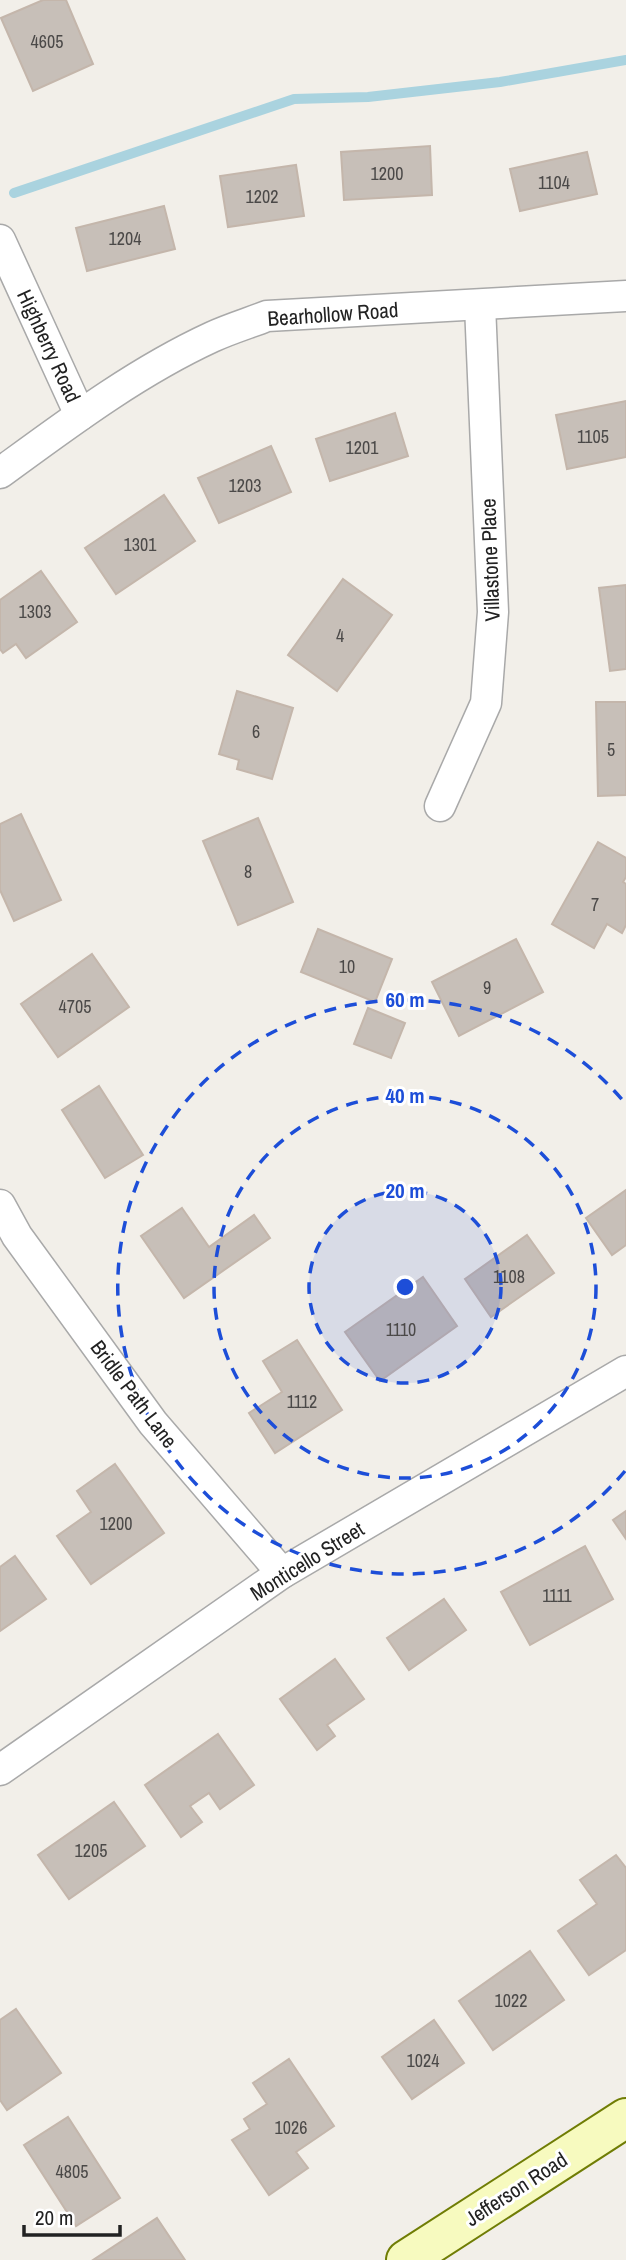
<svg xmlns="http://www.w3.org/2000/svg" width="626" height="2260" font-family="'Archivo Narrow',sans-serif">
<rect width="100%" height="100%" fill="#f2efe9"/>
<g fill="none" stroke-linecap="round" stroke-linejoin="round">
<polyline stroke="#aad3df" stroke-width="10" points="14,193 294,99 368,97 500,82 626,60"/>
</g>
<g fill="#c7bfb8" stroke="#c4b6ab" stroke-width="2">
<polygon points="43,0 66,0 93,64 33,91 1,18"/>
<polygon points="430,146 432,195 344,200 341,152"/>
<polygon points="587,152 597,194 520,211 510,169"/>
<polygon points="296,165 304,216 228,227 220,176"/>
<polygon points="164,206 175,249 87,271 76,228"/>
<polygon points="626,401 626,457 567,469 556,415"/>
<polygon points="395,413 408,456 330,481 316,439"/>
<polygon points="271,446 291,492 219,523 198,478"/>
<polygon points="164,495 195,541 116,594 85,548"/>
<polygon points="41,571 77,622 26,658 16,644 3,653 0,649 0,600"/>
<polygon points="343,579 392,615 337,691 288,655"/>
<polygon points="626,585 626,669 610,671 599,588"/>
<polygon points="237,691 293,708 272,779 237,769 239,760 219,754"/>
<polygon points="596,702 626,702 626,795 598,796"/>
<polygon points="21,814 61,900 14,921 0,890 0,824"/>
<polygon points="258,818 293,902 238,925 203,841"/>
<polygon points="598,842 626,858 626,877 623,882 626,884 626,925 622,933 607,924 594,948 552,924"/>
<polygon points="318,929 392,959 375,1002 301,972"/>
<polygon points="516,939 543,992 459,1036 432,982"/>
<polygon points="92,954 129,1007 58,1057 21,1004"/>
<polygon points="368,1008 405,1023 391,1058 354,1044"/>
<polygon points="99,1086 143,1155 105,1178 62,1110"/>
<polygon points="626,1190 626,1245 612,1255 586,1218"/>
<polygon points="182,1208 209,1247 254,1215 270,1238 184,1298 141,1236"/>
<polygon points="527,1235 554,1273 491,1317 465,1279"/>
<polygon points="423,1277 457,1326 380,1381 345,1332"/>
<polygon points="297,1340 342,1410 275,1453 249,1413 282,1392 263,1361"/>
<polygon points="115,1464 164,1533 91,1584 57,1536 91,1512 77,1491"/>
<polygon points="626,1511 626,1539 613,1520"/>
<polygon points="585,1546 613,1599 530,1645 501,1592"/>
<polygon points="15,1556 46,1599 0,1631 0,1567"/>
<polygon points="444,1599 466,1630 409,1670 387,1638"/>
<polygon points="335,1659 364,1699 327,1725 335,1736 317,1750 280,1699"/>
<polygon points="218,1734 254,1785 220,1809 209,1793 190,1806 202,1822 181,1837 145,1785"/>
<polygon points="114,1802 145,1846 69,1899 38,1855"/>
<polygon points="616,1855 626,1868 626,1950 589,1975 558,1931 597,1904 580,1880"/>
<polygon points="530,1951 564,2000 493,2050 459,2001"/>
<polygon points="16,2009 61,2073 7,2110 0,2100 0,2020"/>
<polygon points="434,2020 464,2063 412,2099 382,2057"/>
<polygon points="289,2059 334,2126 296,2152 308,2168 269,2195 232,2140 250,2129 244,2119 267,2104 253,2083"/>
<polygon points="68,2117 120,2198 76,2226 24,2145"/>
<polygon points="157,2218 185,2260 93,2260"/>
</g>
<g fill="none" stroke-linecap="round" stroke-linejoin="round">
<g stroke="#a9a9a9" stroke-width="33">
<g id="street">
<polyline points="0,240 80,415"/>
<path d="M 0,473 C 67,424 136,372 212,337 C 229,329 249,323 267,316 L 626,296"/>
<polyline points="440,806 486,703 493,612 480,305"/>
<polyline points="0,1205 17,1236 153,1423 282,1573"/>
<polyline points="0,1770 282,1573 626,1371"/>
</g>
</g>
<g stroke="#707d05" stroke-width="42">
<polyline id="secondary" points="406,2260 626,2118"/>
</g>
<use href="#street" stroke="#fff" stroke-width="30"/>
<use href="#secondary" stroke="#f7fabf" stroke-width="38"/>
</g>
<circle cx="405" cy="1287" r="96" fill="#1d4ed8" fill-opacity=".12"/>
<g fill="none" stroke="#1d4ed8" stroke-width="3.5" stroke-dasharray="12 9">
<circle cx="405" cy="1287" r="96"/>
<circle cx="405" cy="1287" r="191"/>
<path d="M625 1471A287 287 0 1 1 625 1103"/>
</g>
<g text-anchor="middle" dominant-baseline="central" stroke-width="6" stroke-linejoin="round" paint-order="stroke">
<g font-size="18" fill="#4b4948">
<text x="47" y="41">4605</text>
<text x="387" y="173">1200</text>
<text x="554" y="182">1104</text>
<text x="262" y="196">1202</text>
<text x="125" y="238">1204</text>
<text x="593" y="436">1105</text>
<text x="362" y="447">1201</text>
<text x="245" y="485">1203</text>
<text x="140" y="544">1301</text>
<text x="35" y="611">1303</text>
<text x="340" y="635">4</text>
<text x="256" y="731">6</text>
<text x="611" y="749">5</text>
<text x="248" y="871">8</text>
<text x="595" y="904">7</text>
<text x="347" y="966">10</text>
<text x="487" y="987">9</text>
<text x="75" y="1006">4705</text>
<text x="509" y="1276">1108</text>
<text x="401" y="1329">1110</text>
<text x="302" y="1401">1112</text>
<text x="116" y="1523">1200</text>
<text x="557" y="1595">1111</text>
<text x="91" y="1850">1205</text>
<text x="511" y="2000">1022</text>
<text x="423" y="2060">1024</text>
<text x="291" y="2127">1026</text>
<text x="72" y="2171">4805</text>
</g>
<g font-size="21" fill="#222" stroke="#fff">
<text transform="translate(333 314) rotate(-4)">Bearhollow Road</text>
<text transform="translate(49 346) rotate(65)">Highberry Road</text>
<text transform="translate(490 560) rotate(-92)">Villastone Place</text>
<text transform="translate(134 1394) rotate(53)">Bridle Path Lane</text>
<text transform="translate(307 1561) rotate(-32)">Monticello Street</text>
<text transform="translate(516 2189) rotate(-33)">Jefferson Road</text>
</g>
</g>
<circle cx="405" cy="1287" r="10" fill="#1d4ed8" stroke="#fff" stroke-width="3.5"/>
<g font-size="21" text-anchor="middle" font-weight="bold" fill="#1d4ed8" stroke="#fff" stroke-width="6" stroke-linejoin="round" paint-order="stroke">
<text x="405" y="1007">60 m</text>
<text x="405" y="1103">40 m</text>
<text x="405" y="1198">20 m</text>
</g>
<path d="M24 2225v10h96v-10" fill="none" stroke="#222222" stroke-width="3.5"/>
<text x="35" y="2225" font-size="21" fill="#222222" stroke="#ffffff" stroke-width="5" paint-order="stroke">20 m</text>
</svg>
